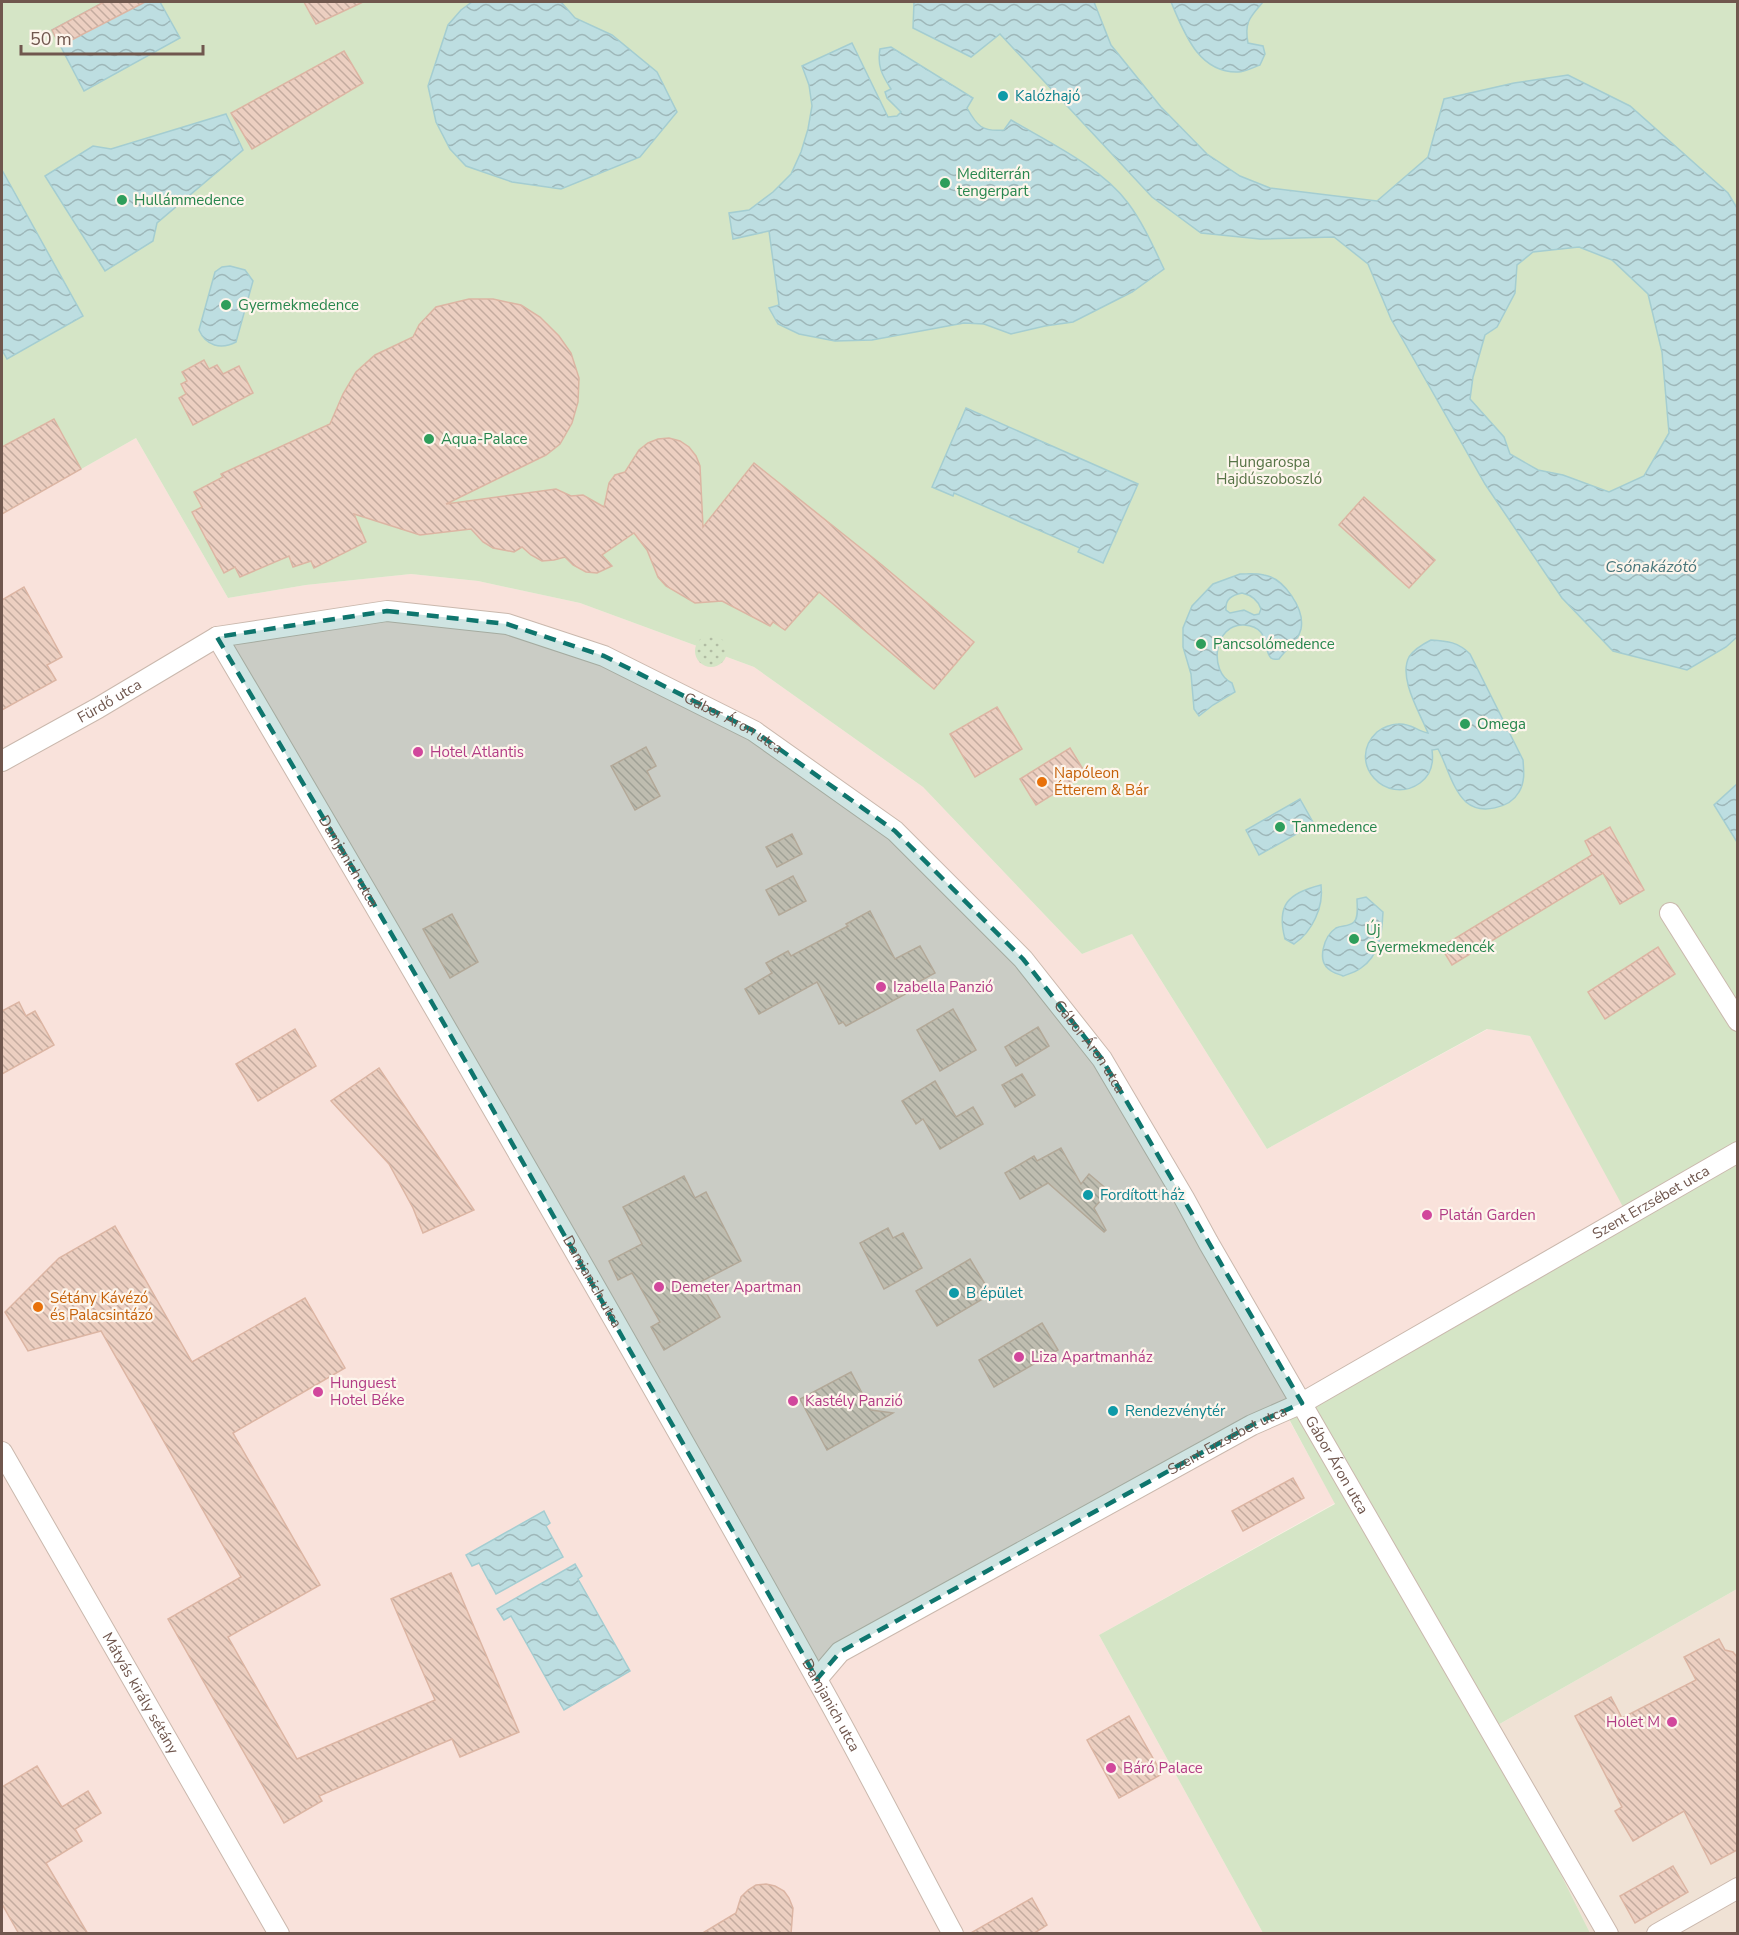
<svg xmlns="http://www.w3.org/2000/svg" width="1739" height="1935" font-family="'Nunito Sans',sans-serif">
<defs>
<pattern id="garden-dots" width="8" height="8" patternUnits="userSpaceOnUse" patternTransform="scale(1.5)"><rect width="8" height="8" fill="#d5e5c6"/><path d="M2 2h.1M6 6h.1" fill="none" stroke="#b1bca3" stroke-width="1.8" stroke-linecap="round"/></pattern>
<pattern id="water-waves" width="16" height="10" patternUnits="userSpaceOnUse" patternTransform="scale(1.5)"><rect width="16" height="10" fill="#bddee1"/><path d="M0 5q4-4 8 0t8 0" fill="none" stroke="#9eb7b9"/></pattern>
<pattern id="building-back-hatch" width="6" height="6" patternUnits="userSpaceOnUse" patternTransform="scale(1.5)"><rect width="6" height="6" fill="#eccfc1"/><path d="M-1 5l2 2M0 0l6 6M5-1l2 2" fill="none" stroke="#c4ab9f"/></pattern>
</defs>
<rect width="100%" height="100%" fill="#faf1e6"/>
<polygon fill="#f0e2d5" points="1737,1589 1737,1933 1590,1933 1489,1730"/>
<polygon fill="#f9e2db" points="136,438 228,598 306,585 411,574 478,581 580,603 754,667 923,787 1082,954 1132,934 1267,1149 1488,1029 1530,1036 1629,1216 1283,1409 1335,1503 1099,1635 1263,1933 2,1933 2,514"/>
<polygon fill="#d5e5c6" points="2,2 1737,2 1737,1589 1489,1730 1590,1933 1263,1933 1099,1635 1335,1504 1283,1408 1628,1216 1530,1036 1487,1029 1267,1149 1132,934 1082,954 923,787 754,667 580,603 478,581 411,574 306,585 228,598 136,438 2,514"/>
<circle fill="url(#garden-dots)" cx="711" cy="651" r="16"/>
<g fill="url(#water-waves)" stroke="#a4cdd1" stroke-width="1.5" fill-rule="evenodd">
<polygon points="104,2 160,2 180,38 84,91 52,30"/>
<polygon points="472,2 561,2 575,18 612,35 657,72 677,112 640,157 561,189 512,182 466,166 450,149 436,122 428,86 448,25 461,10"/>
<path d="M 914,2 L 1094,2 L 1111,45 L 1161,107 L 1207,154 L 1240,176 L 1270,188 L 1377,201 L 1428,157 L 1444,99 L 1514,83 L 1568,75 L 1630,106 L 1728,193 L 1737,208 L 1737,637 L 1726,647 L 1687,670 L 1613,651 L 1562,598 L 1485,484 L 1391,319 L 1368,264 L 1334,237 L 1260,239 L 1201,233 L 1152,197 L 1000,34 L 971,57 L 913,28 ZM 1579,247 L 1612,260 L 1648,294 L 1662,352 L 1669,433 L 1644,476 L 1609,492 L 1563,475 L 1538,470 L 1510,454 L 1504,437 L 1470,399 L 1473,377 L 1485,335 L 1497,327 L 1515,293 L 1517,265 L 1533,252 Z"/>
<path d="M 1171,2 L 1263,2 C 1250,17 1244,22 1248,43 L 1263,46 L 1265,54 L 1260,65 C 1254,67 1245,72 1238,72 C 1198,73 1184,32 1171,2 Z"/>
<path d="M 852,43 L 888,117 L 897,116 L 901,112 L 887,98 L 885,92 L 891,89 C 882,75 877,66 880,49 L 891,47 L 973,98 L 967,108 C 977,126 982,132 1004,130 L 1011,120 C 1050,143 1101,167 1128,203 C 1143,223 1153,246 1164,269 L 1132,292 L 1073,322 L 1045,326 L 1011,334 L 984,324 L 964,323 L 872,340 L 835,341 L 799,334 L 778,324 L 769,308 L 779,305 L 769,231 L 733,239 L 729,213 L 749,210 L 773,192 L 791,174 L 801,152 L 808,129 L 812,106 L 809,85 L 802,66 Z"/>
<polygon points="226,114 243,150 157,223 153,241 105,271 45,176 93,146 111,149"/>
<polygon points="2,170 83,316 7,359 2,350"/>
<path d="M 230,266 L 245,270 L 253,281 L 236,342 C 221,350 206,346 199,330 L 215,272 L 222,267 Z"/>
<polygon points="966,408 1138,484 1103,563 1078,552 1080,548 954,493 953,496 932,487"/>
<path d="M 1240,574 C 1248,574 1256,573 1264,575 C 1284,578 1305,609 1301,629 C 1298,642 1286,649 1279,659 C 1276,659 1273,660 1271,658 C 1262,649 1271,627 1244,625 C 1214,623 1208,672 1232,683 L 1235,692 L 1213,705 L 1199,716 L 1194,709 L 1191,674 L 1183,647 L 1183,628 L 1192,606 L 1213,584 ZM 1242,593 C 1251,595 1258,600 1261,609 L 1259,614 L 1254,615 L 1244,610 L 1230,613 L 1226,610 C 1225,599 1232,595 1242,593 Z"/>
<path d="M 1431,640 C 1448,641 1458,642 1470,654 L 1523,760 C 1524,772 1525,782 1519,792 C 1510,808 1481,815 1466,802 C 1452,789 1447,765 1438,749 L 1432,750 C 1434,764 1431,775 1420,783 C 1386,807 1345,762 1377,732 C 1382,728 1391,724 1398,724 C 1412,723 1416,731 1428,733 C 1420,713 1398,678 1409,657 C 1414,649 1423,644 1431,640 Z"/>
<polygon points="1737,784 1737,842 1714,805"/>
<polygon points="1300,799 1314,824 1259,855 1246,830"/>
<path d="M 1321,885 C 1324,907 1312,932 1294,944 L 1285,939 C 1276,905 1288,893 1321,885 Z"/>
<path d="M 1366,897 L 1383,912 C 1382,933 1380,955 1361,968 C 1356,972 1349,974 1343,976 C 1339,974 1333,973 1330,970 C 1316,961 1324,936 1336,928 C 1342,925 1349,927 1354,922 C 1359,917 1357,906 1357,899 Z"/>
<polygon points="544,1511 550,1523 546,1526 563,1557 496,1594 479,1563 472,1566 466,1555"/>
<polygon points="575,1564 582,1576 578,1579 630,1671 564,1710 511,1616 504,1620 497,1609"/>
</g>
<g fill="url(#building-back-hatch)" stroke="#dcb5a3" stroke-width="1.5">
<polygon points="104,2 145,2 60,46 52,30"/>
<polygon points="304,2 363,2 316,24"/>
<polygon points="344,51 363,83 252,149 231,113"/>
<polygon points="469,299 493,299 521,305 540,317 559,336 571,353 579,378 578,402 572,423 560,444 546,455 446,504 556,489 571,496 583,495 604,507 609,483 615,475 625,472 639,450 648,443 658,439 669,438 680,441 689,447 696,456 700,466 703,527 754,463 882,565 974,642 934,689 819,592 785,630 773,622 770,626 722,601 695,603 666,586 658,577 647,550 634,533 602,555 612,566 597,573 586,572 573,565 565,557 554,560 542,561 531,555 522,547 514,552 493,548 483,542 471,529 420,535 354,514 366,542 314,568 311,561 293,567 289,556 240,577 235,567 224,573 192,512 202,507 194,492 223,477 221,474 330,424 343,394 356,372 375,355 413,337 419,325 436,307"/>
<polygon points="204,360 209,369 217,365 223,374 239,366 253,393 193,425 179,398 186,394 181,384 187,381 182,372"/>
<polygon points="54,419 81,469 2,514 2,447"/>
<polygon points="1364,497 1435,560 1409,588 1339,525"/>
<polygon points="24,587 62,657 47,665 56,680 2,710 2,600"/>
<polygon points="997,707 1022,749 975,777 950,734"/>
<polygon points="646,747 656,766 647,771 660,796 635,810 611,766"/>
<polygon points="1070,748 1086,774 1036,805 1020,779"/>
<polygon points="1610,827 1644,890 1620,904 1603,873 1452,965 1441,947 1592,855 1585,841"/>
<polygon points="792,834 802,854 777,867 766,847"/>
<polygon points="793,876 806,901 779,915 766,890"/>
<polygon points="870,911 895,959 920,946 935,973 911,986 913,990 846,1026 843,1022 839,1024 817,982 759,1014 745,989 772,973 766,963 788,951 791,956 848,926 846,924"/>
<polygon points="452,914 478,962 450,978 423,929"/>
<polygon points="1658,947 1675,974 1605,1019 1588,992"/>
<polygon points="19,1002 26,1016 35,1011 54,1045 2,1074 2,1011"/>
<polygon points="953,1009 976,1050 940,1071 917,1030"/>
<polygon points="1038,1027 1049,1046 1016,1066 1005,1047"/>
<polygon points="295,1029 316,1066 258,1101 236,1064"/>
<polygon points="379,1068 474,1210 423,1233 413,1208 389,1164 331,1101"/>
<polygon points="1022,1074 1035,1095 1015,1107 1002,1085"/>
<polygon points="935,1081 956,1117 973,1107 983,1124 940,1149 923,1119 916,1124 902,1101"/>
<polygon points="1061,1148 1081,1184 1089,1174 1109,1191 1094,1208 1106,1230 1104,1232 1048,1183 1020,1199 1005,1173 1034,1156 1037,1161"/>
<polygon points="684,1176 695,1198 706,1192 741,1261 700,1282 720,1317 664,1350 651,1327 660,1322 632,1273 618,1280 609,1261 642,1244 623,1207"/>
<polygon points="115,1226 192,1362 305,1298 345,1368 233,1433 320,1585 228,1637 297,1759 435,1700 391,1599 451,1573 519,1732 460,1757 452,1739 319,1796 322,1801 284,1823 168,1619 241,1577 101,1331 28,1351 5,1312 59,1258"/>
<polygon points="888,1228 893,1238 903,1233 922,1268 884,1289 860,1243"/>
<polygon points="970,1259 991,1294 937,1326 916,1291"/>
<polygon points="1042,1323 1058,1350 994,1387 979,1360"/>
<polygon points="851,1372 871,1410 893,1413 827,1450 800,1399"/>
<polygon points="1293,1478 1304,1498 1243,1531 1232,1511"/>
<polygon points="1719,1639 1725,1650 1733,1652 1737,1657 1737,1850 1711,1864 1684,1811 1633,1841 1615,1811 1622,1807 1575,1716 1611,1697 1622,1718 1696,1680 1684,1657"/>
<polygon points="1129,1716 1162,1774 1119,1798 1087,1740"/>
<polygon points="37,1766 62,1807 88,1791 101,1813 75,1829 82,1841 46,1863 88,1934 19,1934 2,1904 2,1787"/>
<polygon points="1673,1866 1688,1892 1635,1923 1620,1896"/>
<polygon points="766,1884 775,1886 784,1891 789,1898 793,1908 791,1934 701,1934 736,1913 741,1897 748,1890 756,1885"/>
<polygon points="1032,1898 1047,1925 1033,1934 969,1934"/>
</g>
<g fill="none" stroke-linecap="round" stroke-linejoin="round">
<g stroke="#cab8ad" stroke-width="22">
<g id="minor">
<path id="s1" d="M 217,637 C 420,981 621,1327 815,1676 C 863,1761 907,1848 953,1934"/>
<path id="s2" d="M 2,761 L 98,708 L 217,637 L 387,611 L 507,624 L 604,656 L 754,731 L 895,831 L 1023,959 L 1102,1059 L 1184,1198 L 1208,1242 L 1608,1934"/>
<polyline points="1670,913 1738,1021"/>
<path id="s3" d="M 2,1452 L 279,1934"/>
<path id="s4" d="M 817,1679 L 840,1652 L 1252,1425 L 1302,1403 L 1738,1152"/>
<polyline points="1657,1934 1738,1888"/>
</g>
</g>
<use href="#minor" stroke="#fff" stroke-width="20"/>
</g>
<path fill="#0f766e" fill-opacity="0.2" stroke="#0f766e" stroke-width="4.5" stroke-dasharray="12 8" stroke-linejoin="round" d="M 387,611 L 507,624 L 604,656 L 754,731 L 895,831 L 1023,959 L 1102,1059 L 1302,1403 L 1252,1425 L 840,1652 L 817,1679 L 435,1008 L 217,637 Z"/>
<g fill="#0f9aa8" stroke="#fdf5ec" stroke-width="2">
<circle cx="1003" cy="96" r="6"/>
<circle cx="1088" cy="1195" r="6"/>
<circle cx="954" cy="1293" r="6"/>
<circle cx="1113" cy="1411" r="6"/>
</g>
<g fill="#2e9e5b" stroke="#fdf5ec" stroke-width="2">
<circle cx="945" cy="183" r="6"/>
<circle cx="122" cy="200" r="6"/>
<circle cx="226" cy="305" r="6"/>
<circle cx="429" cy="439" r="6"/>
<circle cx="1201" cy="644" r="6"/>
<circle cx="1465" cy="724" r="6"/>
<circle cx="1280" cy="827" r="6"/>
<circle cx="1354" cy="939" r="6"/>
</g>
<g fill="#d1479c" stroke="#fdf5ec" stroke-width="2">
<circle cx="418" cy="752" r="6"/>
<circle cx="881" cy="987" r="6"/>
<circle cx="1427" cy="1215" r="6"/>
<circle cx="659" cy="1287" r="6"/>
<circle cx="1019" cy="1357" r="6"/>
<circle cx="318" cy="1392" r="6"/>
<circle cx="793" cy="1401" r="6"/>
<circle cx="1672" cy="1722" r="6"/>
<circle cx="1111" cy="1768" r="6"/>
</g>
<g fill="#e8710a" stroke="#fdf5ec" stroke-width="2">
<circle cx="1042" cy="782" r="6"/>
<circle cx="38" cy="1307" r="6"/>
</g>
<g text-anchor="middle" dominant-baseline="central" stroke-width="4.5" stroke-linejoin="round" paint-order="stroke">
<g font-size="15" fill="#0d838f" stroke="#fdf5ec" text-anchor="start">
<text x="1015" y="96">Kalózhajó</text>
<text x="1100" y="1195">Fordított ház</text>
<text x="966" y="1293">B épület</text>
<text x="1125" y="1411">Rendezvénytér</text>
</g>
<g font-size="15" fill="#27864d" stroke="#fdf5ec" text-anchor="start">
<text x="957" y="174">Mediterrán<tspan x="957" dy="17">tengerpart</tspan></text>
<text x="134" y="200">Hullámmedence</text>
<text x="238" y="305">Gyermekmedence</text>
<text x="441" y="439">Aqua-Palace</text>
<text x="1213" y="644">Pancsolómedence</text>
<text x="1477" y="724">Omega</text>
<text x="1292" y="827">Tanmedence</text>
<text x="1366" y="930">Új<tspan x="1366" dy="17">Gyermekmedencék</tspan></text>
</g>
<g font-size="15" fill="#577447" stroke="#fdf5ec">
<text x="1269" y="462">Hungarospa<tspan x="1269" dy="17">Hajdúszoboszló</tspan></text>
</g>
<g font-size="15" fill="#70574e" stroke="#fdf5ec">
<text stroke="none"><textPath href="#s2" startOffset="123">Fürdő utca</textPath></text>
<text stroke="none"><textPath href="#s2" startOffset="789">Gábor Áron utca</textPath></text>
<text stroke="none"><textPath href="#s1" startOffset="260">Damjanich utca</textPath></text>
<text stroke="none"><textPath href="#s2" startOffset="1275">Gábor Áron utca</textPath></text>
<text stroke="none"><textPath href="#s4" startOffset="963">Szent Erzsébet utca</textPath></text>
<text stroke="none"><textPath href="#s1" startOffset="746">Damjanich utca</textPath></text>
<text stroke="none"><textPath href="#s4" startOffset="477">Szent Erzsébet utca</textPath></text>
<text stroke="none"><textPath href="#s2" startOffset="1761">Gábor Áron utca</textPath></text>
<text stroke="none"><textPath href="#s3" startOffset="278">Mátyás király sétány</textPath></text>
<text stroke="none"><textPath href="#s1" startOffset="1232">Damjanich utca</textPath></text>
</g>
<g font-size="15" fill="#b23c85" stroke="#fdf5ec" text-anchor="start">
<text x="430" y="752">Hotel Atlantis</text>
<text x="893" y="987">Izabella Panzió</text>
<text x="1439" y="1215">Platán Garden</text>
<text x="671" y="1287">Demeter Apartman</text>
<text x="1031" y="1357">Liza Apartmanház</text>
<text x="330" y="1383">Hunguest<tspan x="330" dy="17">Hotel Béke</tspan></text>
<text x="805" y="1401">Kastély Panzió</text>
<text x="1660" y="1722" text-anchor="end">Holet M</text>
<text x="1123" y="1768">Báró Palace</text>
</g>
<g font-size="15" fill="#c56008" stroke="#fdf5ec" text-anchor="start">
<text x="1054" y="773">Napóleon<tspan x="1054" dy="17">Étterem &amp; Bár</tspan></text>
<text x="50" y="1298">Sétány Kávézó<tspan x="50" dy="17">és Palacsintázó</tspan></text>
</g>
<g font-size="16" font-style="italic" fill="#47757a" stroke="#fdf5ec">
<text x="1651" y="567">Csónakázótó</text>
</g>
</g>
<rect width="1739" height="1935" fill="none" stroke="#70574e" stroke-width="6"/>
<path d="M21 45v9h182v-9" fill="none" stroke="#70574e" stroke-width="3"/>
<text x="30" y="45" font-size="18" fill="#70574e" stroke="#fdf5ec" stroke-width="4.5" paint-order="stroke">50 m</text>
</svg>
